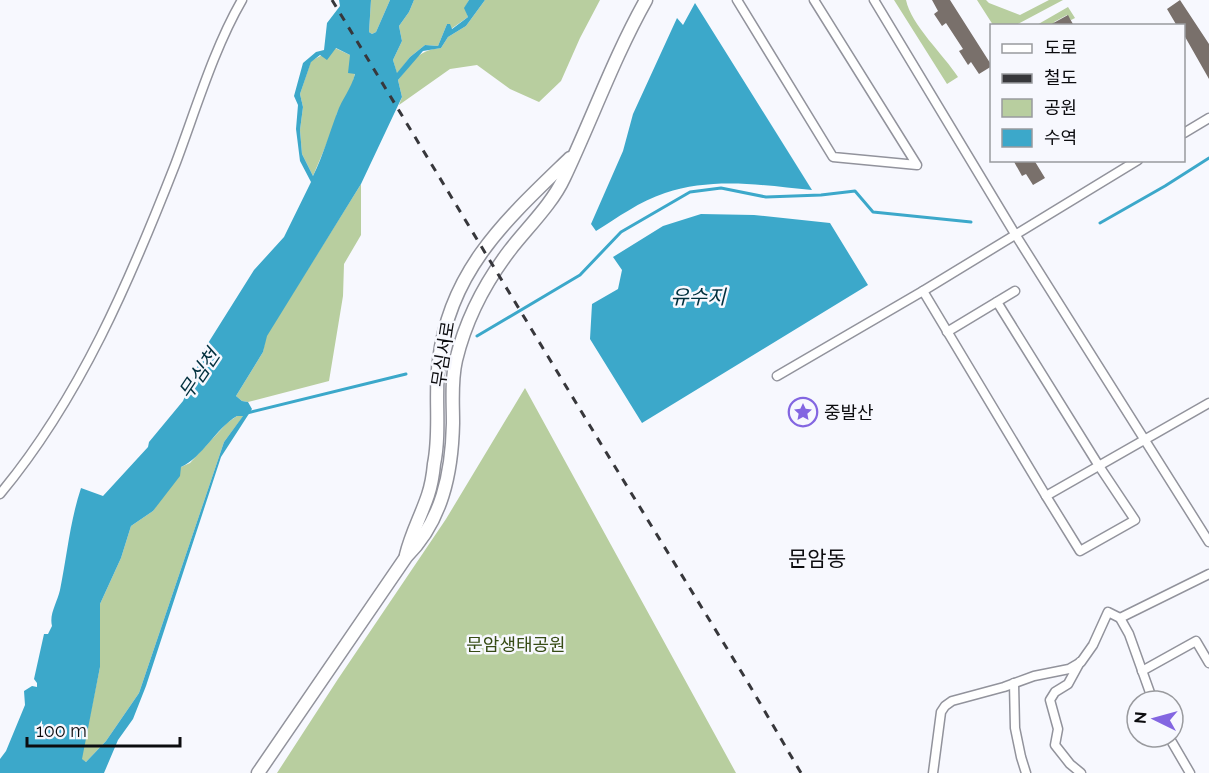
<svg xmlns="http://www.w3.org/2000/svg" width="1209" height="773" font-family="Raleway,'Noto Sans KR',sans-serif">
<rect width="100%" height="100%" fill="#f7f8fe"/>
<g fill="#b8ce9f">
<polygon points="371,0 390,0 376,32 372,34 369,32"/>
<polygon points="414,0 469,0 465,8 468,17 451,29 447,24 438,46 425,45 410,57 397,74 393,60 402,41 399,26 409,12"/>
<path d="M 485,0 L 600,0 L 580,38 L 561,81 L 539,102 L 510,89 L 477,65 L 450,69 L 399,105 L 402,97 L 398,80 C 413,63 416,50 441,48 L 448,37 L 466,26 Z"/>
<path d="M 894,0 L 906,0 C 911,25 944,55 958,77 L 947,84 Z"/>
<polygon points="977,0 986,0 989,3 1020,15 1049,0 1063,0 1016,25 993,25"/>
<polygon points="1068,7 1075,18 1071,20 1067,15 1054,22 1056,25 1035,26"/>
<polygon points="335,48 350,55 355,73 352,86 337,113 334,126 313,176 302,154 300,130 303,107 300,94 311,61"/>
<polygon points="361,184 361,235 344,264 343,296 329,381 248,402 242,401 236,396 263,352 266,336"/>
<polygon points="525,388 736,773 277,773 338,679 446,519"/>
<polygon points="244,415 224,442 139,693 106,741 86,762 81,759 100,667 100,604 121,558 131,526 153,511 181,467 190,463 227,423 237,416"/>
</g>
<g fill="#3ca8ca" fill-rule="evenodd">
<path d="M 339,0 L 371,0 L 369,32 L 372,34 L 376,32 L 390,0 L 414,0 L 409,12 L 399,26 L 402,41 L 393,60 L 397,73 L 410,57 L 425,45 L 438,46 L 447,24 L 450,24 L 452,29 L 468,17 L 464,8 L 469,0 L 485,0 L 466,26 L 448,37 L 441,48 L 423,51 L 398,80 L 402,97 L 361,184 L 267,336 L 263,352 L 236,396 L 242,401 L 248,402 L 252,409 L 221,457 L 146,686 L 133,719 L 118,740 L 104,773 L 0,773 L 0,759 L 6,751 L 25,705 L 24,691 L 32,686 L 37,687 L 37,683 L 34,679 L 44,634 L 48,634 L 52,626 C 49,614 57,603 60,590 C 67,556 70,521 81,488 L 103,496 L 148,447 L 149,442 L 183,401 L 205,348 L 254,270 L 284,237 L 311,182 L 300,161 L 296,129 L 298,105 L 294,96 L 303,63 L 316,52 L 324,50 L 327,23 L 340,6 ZM 336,48 L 350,55 L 348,73 L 355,74 C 351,89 342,99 337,113 C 329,134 323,156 313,176 L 302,154 L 300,130 L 303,107 L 300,94 L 311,62 L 320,55 L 327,60 ZM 237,416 L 243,416 L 224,442 L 139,693 L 106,741 L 86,762 L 82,759 L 100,667 L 100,604 L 121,558 L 131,526 L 153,511 L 180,476 L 181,467 C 203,457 215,429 237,416 Z"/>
<path d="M 695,3 L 812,190 C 762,185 713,177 665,193 C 640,201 617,218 596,231 L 591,224 L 623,151 L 633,114 L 677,18 L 683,25 Z"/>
<polygon points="701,214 754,215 830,223 868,285 642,423 590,339 592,304 618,289 622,270 613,257 663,226"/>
</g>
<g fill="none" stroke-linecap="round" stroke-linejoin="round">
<g stroke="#3ca8ca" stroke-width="3">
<polyline points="1100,223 1165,186 1209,158"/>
<polyline points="477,336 580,275 621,232 690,192 721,188 766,197 821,195 855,191 873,212 971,222"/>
<polyline points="247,413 406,374"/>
</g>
</g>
<g fill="#79706b">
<polygon points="932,0 950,0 992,66 979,74 971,62 968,65 959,51 963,49 946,23 942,26 934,14 938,11"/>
<polygon points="1180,0 1209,44 1209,79 1184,35 1184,26 1177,26 1167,9"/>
<polygon points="1068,15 1074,26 1048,26"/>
<polygon points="1013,160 1034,160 1045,178 1033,185 1026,174 1022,176"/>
</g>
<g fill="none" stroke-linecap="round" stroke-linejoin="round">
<g stroke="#92939c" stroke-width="11">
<g id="street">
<polyline points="737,0 833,157 917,165 814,0"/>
<polyline points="874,0 1015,234 1209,542"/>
<polyline points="1184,133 1209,118"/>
<polyline points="1138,160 923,291 1046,496 1209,403"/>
<polyline points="997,302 1099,466 1135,520 1080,551 1046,496"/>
<polyline points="947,332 1015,291"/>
<polyline points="777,376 923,291"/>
<path d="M 0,494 C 80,398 130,280 175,165 C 195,112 214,48 242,0"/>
<polyline points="1080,662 1068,684 1055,692 1050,700 1058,729 1055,745 1070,764 1081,773"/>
<polyline points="1142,671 1196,641 1209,663"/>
<polyline points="1014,683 1015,728 1021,757 1026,773"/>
<polyline points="1153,701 1129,634 1120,618 1209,574"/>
<polyline points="1169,737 1190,773"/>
<polyline points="933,773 941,712 945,706 952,701 1004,687 1034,676 1069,669 1081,662 1093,645 1108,612 1120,618"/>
</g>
</g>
<g stroke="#92939c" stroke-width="15">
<g id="secondary">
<path d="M 406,555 C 411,534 421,516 428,495 C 431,486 433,475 434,464 C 441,430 434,394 439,360 C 450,269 508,218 570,158"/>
<path d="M 258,773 L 406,557 C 442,521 452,473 453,423 C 453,402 451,381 456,360 C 466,319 484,284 510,250 C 527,228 552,204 564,178 C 592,119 614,57 646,0"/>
</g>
</g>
<use href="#street" stroke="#fff" stroke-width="8"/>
<use href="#secondary" stroke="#fff" stroke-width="12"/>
<polyline stroke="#37373b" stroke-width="3" stroke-dasharray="8 8" stroke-linecap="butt" points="332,0 601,444 747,681 801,773"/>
</g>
<defs>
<g id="sight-ring" transform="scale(1.5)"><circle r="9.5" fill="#f7f8fe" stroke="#8366e1" stroke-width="1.5"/><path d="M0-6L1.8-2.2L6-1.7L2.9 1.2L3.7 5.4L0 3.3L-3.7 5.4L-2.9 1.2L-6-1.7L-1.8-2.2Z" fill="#8366e1"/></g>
</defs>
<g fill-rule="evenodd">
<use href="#sight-ring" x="803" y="412"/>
</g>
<g text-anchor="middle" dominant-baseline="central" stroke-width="5" stroke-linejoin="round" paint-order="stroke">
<g font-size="18" fill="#0c0c0f" stroke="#f7f8fe">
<text transform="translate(443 354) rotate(-81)">무심서로</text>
</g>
<g font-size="18" fill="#0c0c0f" stroke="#f7f8fe" text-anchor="start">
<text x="824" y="412">중발산</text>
</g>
<g font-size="18" fill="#364b15" stroke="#f7f8fe">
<text x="516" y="644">문암생태공원</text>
</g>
<g font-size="20" font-style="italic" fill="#002f3d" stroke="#f7f8fe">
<text x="698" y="297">유수지</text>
<text transform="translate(199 374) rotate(-56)">무심천</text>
</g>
<g font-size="21" fill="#0c0c0f" stroke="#f7f8fe">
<text x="817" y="558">문암동</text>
</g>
</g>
<rect x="990" y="24" width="195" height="138" fill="#f7f8fe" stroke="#999a9e" stroke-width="1.5"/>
<rect x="1002" y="44" width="30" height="9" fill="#ffffff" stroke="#999a9e" stroke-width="1.5"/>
<text x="1044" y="54" font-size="18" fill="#0c0c0f">도로</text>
<rect x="1002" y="74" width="30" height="9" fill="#37373b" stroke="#999a9e" stroke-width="1.5"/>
<text x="1044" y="84" font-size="18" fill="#0c0c0f">철도</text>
<rect x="1002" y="99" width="30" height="18" fill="#b8ce9f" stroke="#999a9e" stroke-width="1.5"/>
<text x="1044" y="114" font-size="18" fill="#0c0c0f">공원</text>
<rect x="1002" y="129" width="30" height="18" fill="#3ca8ca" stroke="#999a9e" stroke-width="1.5"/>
<text x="1044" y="144" font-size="18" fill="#0c0c0f">수역</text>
<g transform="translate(1155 719) rotate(275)"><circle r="28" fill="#f7f8fe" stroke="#999a9e" stroke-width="1.5"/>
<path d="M0-4.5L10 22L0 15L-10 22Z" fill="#8366e1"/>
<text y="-9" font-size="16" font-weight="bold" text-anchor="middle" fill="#0c0c0f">N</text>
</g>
<path d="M27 737v9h153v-9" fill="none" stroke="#0c0c0f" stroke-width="3"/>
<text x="36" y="737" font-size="18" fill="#0c0c0f" stroke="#f7f8fe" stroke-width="4.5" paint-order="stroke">100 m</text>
</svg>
